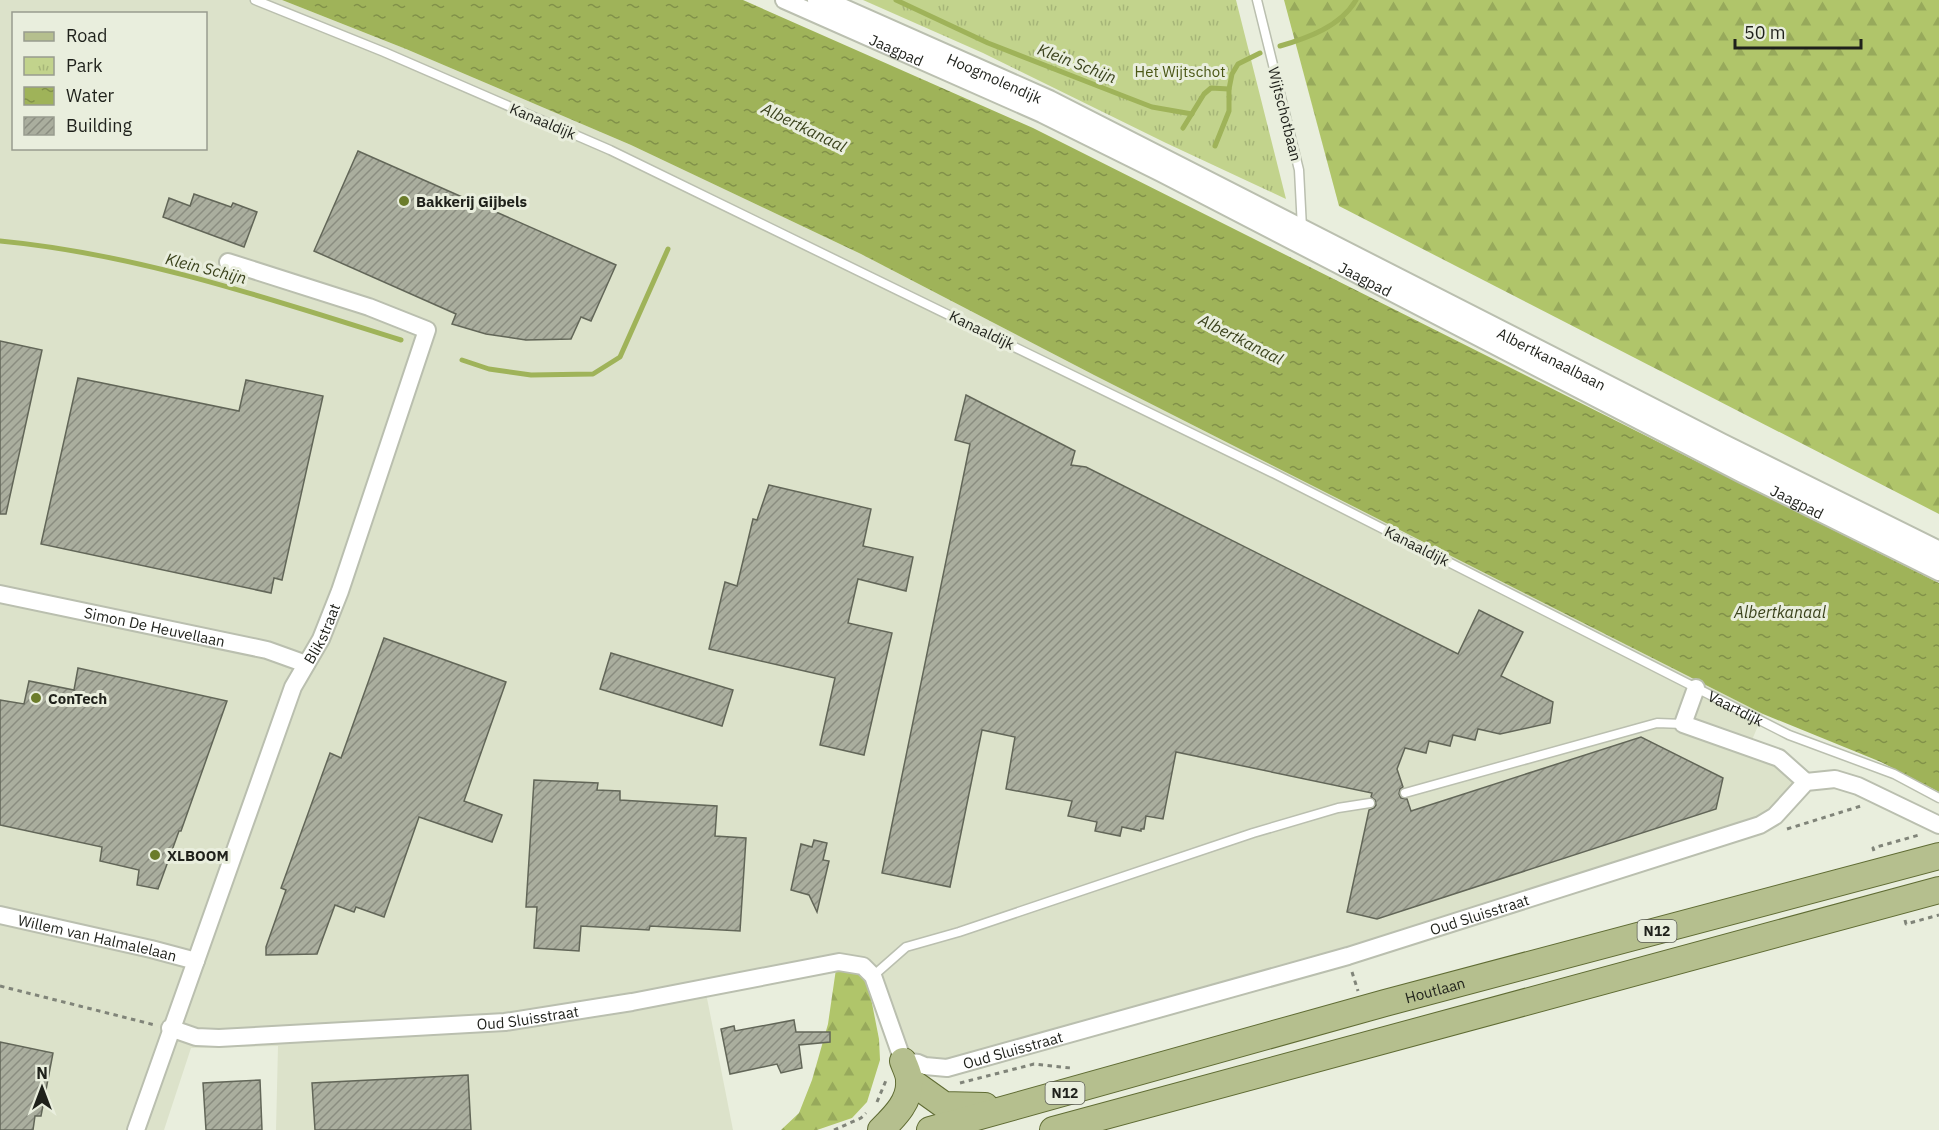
<svg xmlns="http://www.w3.org/2000/svg" width="1939" height="1130" font-family="'IBM Plex Sans',sans-serif">
<defs>
<pattern id="forest-firs" width="22" height="20" patternUnits="userSpaceOnUse" patternTransform="scale(1.5)"><rect width="22" height="20" fill="#b0c56a"/><path d="M5 1l3.5 6h-7zM16 11l3.5 6h-7z" fill="#97a95b"/></pattern>
<pattern id="park-tufts" width="24" height="20" patternUnits="userSpaceOnUse" patternTransform="scale(1.5)"><rect width="24" height="20" fill="#c2d38c"/><path d="M3 7l-1-3M5 7V3M7 7l1-3M15 17l-1-3M17 17v-4M19 17l1-3" fill="none" stroke="#a6b578"/></pattern>
<pattern id="water-ripples" width="26" height="14" patternUnits="userSpaceOnUse" patternTransform="scale(1.5)"><rect width="26" height="14" fill="#9fb359"/><path d="M2 4q2-2 4 0t4 0M15 11q2-2 4 0t4 0" fill="none" stroke="#819149"/></pattern>
<pattern id="building-hatch" width="6" height="6" patternUnits="userSpaceOnUse" patternTransform="scale(1.5)"><rect width="6" height="6" fill="#aaae9e"/><path d="M-1 1l2-2M0 6l6-6M5 7l2-2" fill="none" stroke="#8a8d80"/></pattern>
</defs>
<rect width="100%" height="100%" fill="#e9eedd"/>
<path fill="#dce2ca" fill-rule="evenodd" d="M 0,0 L 282,0 L 406,49 L 631,145 L 861,254 L 1094,375 L 1763,714 L 1749,747 L 1806,782 L 1760,825 L 947,1068 L 903,1061 L 863,966 L 705,988 L 733,1130 L 276,1130 L 278,1046 L 191,1048 L 164,1130 L 0,1130 ZM 14,14 L 206,14 L 206,148 L 14,148 Z"/>
<g fill="url(#forest-firs)">
<polygon points="1284,0 1939,0 1939,514 1339,206"/>
<polygon points="836,969 859,972 869,988 879,1039 880,1060 867,1102 852,1118 817,1130 781,1130 799,1113 812,1080 828,1024"/>
</g>
<polygon fill="url(#park-tufts)" points="863,0 1236,0 1286,199 1166,143 983,53"/>
<polygon fill="url(#water-ripples)" points="282,0 743,0 1033,128 1939,583 1939,792 1881,762 1763,714 1094,375 861,254 631,145 406,49"/>
<g fill="none" stroke-linecap="round" stroke-linejoin="round">
<g stroke="#9fb359" stroke-width="5">
<polyline points="896,0 988,43 1121,95 1152,107 1192,114"/>
<path d="M 1280,46 C 1308,38 1341,26 1356,0"/>
<polyline points="1183,128 1204,94 1211,88 1229,89"/>
<polyline points="1215,146 1229,111 1229,89 1232,74 1238,64 1260,53"/>
<path d="M 0,241 C 138,254 270,299 401,340"/>
<polyline points="462,360 489,369 531,375 593,374 620,357 668,249"/>
</g>
</g>
<g fill="url(#building-hatch)" stroke="#626658" stroke-width="1.5">
<polygon points="358,151 616,265 591,321 581,317 571,339 526,340 486,334 452,324 456,314 314,251"/>
<polygon points="194,194 231,207 233,203 257,212 244,247 163,217 169,198 190,206"/>
<polygon points="0,341 42,350 6,514 0,514"/>
<polygon points="78,378 239,411 246,380 323,396 282,580 274,578 271,593 41,544"/>
<polygon points="966,395 1075,451 1071,465 1086,467 1458,654 1479,610 1523,632 1501,676 1553,702 1550,723 1500,734 1478,729 1475,740 1453,735 1450,746 1429,741 1426,753 1405,748 1397,769 1403,787 1400,789 1399,794 1401,798 1407,799 1411,811 1641,737 1723,778 1716,809 1377,919 1347,912 1369,810 1374,808 1376,805 1375,800 1371,797 1372,793 1176,752 1163,819 1146,816 1144,829 1141,829 1141,831 1122,827 1120,836 1095,831 1097,822 1068,816 1072,801 1006,789 1015,737 982,730 950,887 882,873 970,444 955,440"/>
<polygon points="769,485 871,509 863,546 913,557 906,591 858,579 848,623 892,633 864,755 820,745 835,678 709,649 725,582 737,586 753,519 757,520"/>
<polygon points="384,638 506,682 464,801 502,815 492,842 419,817 384,917 356,907 354,912 335,905 317,954 266,955 266,947 286,890 281,888 330,753 341,758"/>
<polygon points="611,653 733,690 722,726 600,689"/>
<polygon points="78,668 227,701 181,831 179,831 158,889 137,885 139,870 100,861 102,847 0,825 0,700 24,704 29,681 74,690"/>
<polygon points="534,780 598,783 597,790 620,791 620,800 717,806 715,836 746,838 740,931 650,926 649,930 581,926 579,951 534,948 537,907 526,907"/>
<polygon points="814,840 827,843 823,860 829,861 817,912 809,895 791,890 801,844 812,847"/>
<polygon points="794,1020 796,1032 830,1032 830,1042 799,1045 802,1068 781,1073 777,1064 730,1074 721,1029 734,1026 735,1031"/>
<polygon points="0,1042 53,1053 41,1116 35,1116 33,1130 0,1130"/>
<polygon points="468,1075 471,1130 315,1130 312,1083"/>
<polygon points="260,1080 262,1130 206,1130 203,1083"/>
</g>
<g fill="none" stroke-linecap="round" stroke-linejoin="round">
<g stroke="#babfaf" stroke-width="11">
<g id="lane">
<path id="s1" d="M 255,0 L 384,52 L 610,150 L 1275,474 L 1789,735 L 1894,774 L 1939,798"/>
<polyline points="1257,0 1299,170 1302,228"/>
<polyline points="1405,793 1657,723 1683,724"/>
<polyline points="873,976 906,947 959,932 1253,833 1338,808 1370,803"/>
</g>
</g>
<g stroke="#babfaf" stroke-width="20">
<g id="street">
<path id="s2" d="M 784,0 L 1042,114 L 1161,173 L 1742,474 L 1939,572"/>
<path id="s3" d="M 0,594 L 267,650 L 306,664"/>
<polyline points="1696,688 1683,724 1779,758 1806,782"/>
<path id="s4" d="M 0,915 L 151,949 L 196,961"/>
<path id="s5" d="M 170,1028 L 196,1037 L 219,1038 L 505,1022 L 632,1002 L 839,962 L 863,966 L 873,976 L 903,1061 L 918,1063 L 925,1066 L 947,1068 L 1348,956 L 1760,825 L 1775,816 L 1806,782 L 1835,779 L 1858,786 L 1939,825"/>
<path id="s6" d="M 136,1130 L 293,687 L 321,639 L 340,591 L 427,330 L 369,307 L 228,262"/>
</g>
</g>
<g stroke="#babfaf" stroke-width="26">
<g id="secondary">
<path id="s7" d="M 819,0 L 1049,102 L 1721,445 L 1939,553"/>
</g>
</g>
<g stroke="#606c34" stroke-width="28">
<g id="primary">
<polyline points="909,1080 944,1105 985,1106"/>
<path d="M 881,1130 C 894,1117 911,1101 909,1080 C 909,1074 905,1067 903,1061"/>
<path id="s8" d="M 930,1130 L 1385,1003 L 1939,856"/>
<polyline points="1053,1130 1939,890"/>
</g>
</g>
<g stroke="#808479" stroke-width="3" stroke-dasharray="4.5 4.5" stroke-linecap="butt">
<polyline points="1787,829 1861,806"/>
<polyline points="1874,851 1873,848 1919,835"/>
<polyline points="1905,920 1906,924 1939,915"/>
<polyline points="1352,972 1358,991"/>
<polyline points="0,986 155,1025"/>
<polyline points="960,1083 1034,1064 1071,1068"/>
<polyline points="877,1102 887,1078"/>
<polyline points="834,1130 861,1118 866,1113"/>
</g>
<use href="#lane" stroke="#fff" stroke-width="8"/>
<use href="#street" stroke="#fff" stroke-width="16"/>
<use href="#secondary" stroke="#fff" stroke-width="22"/>
<use href="#primary" stroke="#b5bf8e" stroke-width="26"/>
</g>
<g fill="#6b7c2a" stroke="#e9eedd" stroke-width="2">
<circle cx="404" cy="201" r="6"/>
<circle cx="36" cy="698" r="6"/>
<circle cx="155" cy="855" r="6"/>
</g>
<g text-anchor="middle" dominant-baseline="central" stroke-width="6" stroke-linejoin="round" paint-order="stroke">
<g fill="#e9eedd" stroke="#5c5e55" stroke-width="1.5">
<rect x="1637.5" y="920" width="39" height="22" rx="4.5"/>
<rect x="1045.5" y="1082" width="39" height="22" rx="4.5"/>
</g>
<g font-size="14" font-weight="bold" fill="#1f211b">
<text x="1657" y="931">N12</text>
<text x="1065" y="1093">N12</text>
</g>
<g font-size="15" fill="#1f211b" stroke="#e9eedd">
<text stroke="none"><textPath href="#s2" startOffset="123">Jaagpad</textPath></text>
<text stroke="none"><textPath href="#s7" startOffset="192">Hoogmolendijk</textPath></text>
<text transform="translate(1285 114) rotate(76)">Wijtschotbaan</text>
<text transform="translate(543 121) rotate(23)">Kanaaldijk</text>
<text stroke="none"><textPath href="#s2" startOffset="645">Jaagpad</textPath></text>
<text transform="translate(982 330) rotate(26)">Kanaaldijk</text>
<text stroke="none"><textPath href="#s7" startOffset="816">Albertkanaalbaan</textPath></text>
<text stroke="none"><textPath href="#s2" startOffset="1131">Jaagpad</textPath></text>
<text transform="translate(1417 546) rotate(27)">Kanaaldijk</text>
<text stroke="none"><textPath href="#s3" startOffset="158">Simon De Heuvellaan</textPath></text>
<text stroke="none"><textPath href="#s6" startOffset="531">Blikstraat</textPath></text>
<text stroke="none"><textPath href="#s1" startOffset="1642">Vaartdijk</textPath></text>
<text stroke="none"><textPath href="#s5" startOffset="1404">Oud Sluisstraat</textPath></text>
<text stroke="none"><textPath href="#s4" startOffset="100">Willem van Halmalelaan</textPath></text>
<text stroke="none"><textPath href="#s8" startOffset="524">Houtlaan</textPath></text>
<text stroke="none"><textPath href="#s5" startOffset="360">Oud Sluisstraat</textPath></text>
<text stroke="none"><textPath href="#s5" startOffset="918">Oud Sluisstraat</textPath></text>
</g>
<g font-size="15" fill="#4b5716" stroke="#e9eedd">
<text x="1180" y="71">Het Wijtschot</text>
</g>
<g font-size="15" font-weight="bold" fill="#1f211b" stroke="#e9eedd" text-anchor="start">
<text x="416" y="201">Bakkerij Gijbels</text>
<text x="48" y="698">ConTech</text>
<text x="167" y="855">XLBOOM</text>
</g>
<g font-size="16" font-style="italic" fill="#3a421c" stroke="#e9eedd">
<text transform="translate(1077 63) rotate(21)">Klein Schijn</text>
<text transform="translate(804 127) rotate(26)">Albertkanaal</text>
<text transform="translate(206 268) rotate(14)">Klein Schijn</text>
<text transform="translate(1241 339) rotate(27)">Albertkanaal</text>
<text x="1780" y="612">Albertkanaal</text>
</g>
</g>
<rect x="12" y="12" width="195" height="138" fill="#e9eedd" stroke="#989c8f" stroke-width="1.5"/>
<rect x="24" y="32" width="30" height="9" fill="#b5bf8e" stroke="#989c8f" stroke-width="1.5"/>
<text x="66" y="42" font-size="18" fill="#1f211b">Road</text>
<rect x="24" y="57" width="30" height="18" fill="url(#park-tufts)" stroke="#989c8f" stroke-width="1.5"/>
<text x="66" y="72" font-size="18" fill="#1f211b">Park</text>
<rect x="24" y="87" width="30" height="18" fill="url(#water-ripples)" stroke="#989c8f" stroke-width="1.5"/>
<text x="66" y="102" font-size="18" fill="#1f211b">Water</text>
<rect x="24" y="117" width="30" height="18" fill="url(#building-hatch)" stroke="#989c8f" stroke-width="1.5"/>
<text x="66" y="132" font-size="18" fill="#1f211b">Building</text>
<g transform="translate(42 1088)" stroke="#e9eedd" stroke-width="4.5" paint-order="stroke">
<path d="M0-4.5L10 22L0 15L-10 22Z" fill="#1f211b"/>
<text y="-9" font-size="16" font-weight="bold" text-anchor="middle" fill="#1f211b">N</text>
</g>
<path d="M1735 39v9h126v-9" fill="none" stroke="#1f211b" stroke-width="3"/>
<text x="1744" y="39" font-size="18" fill="#1f211b" stroke="#e9eedd" stroke-width="4.5" paint-order="stroke">50 m</text>
</svg>
